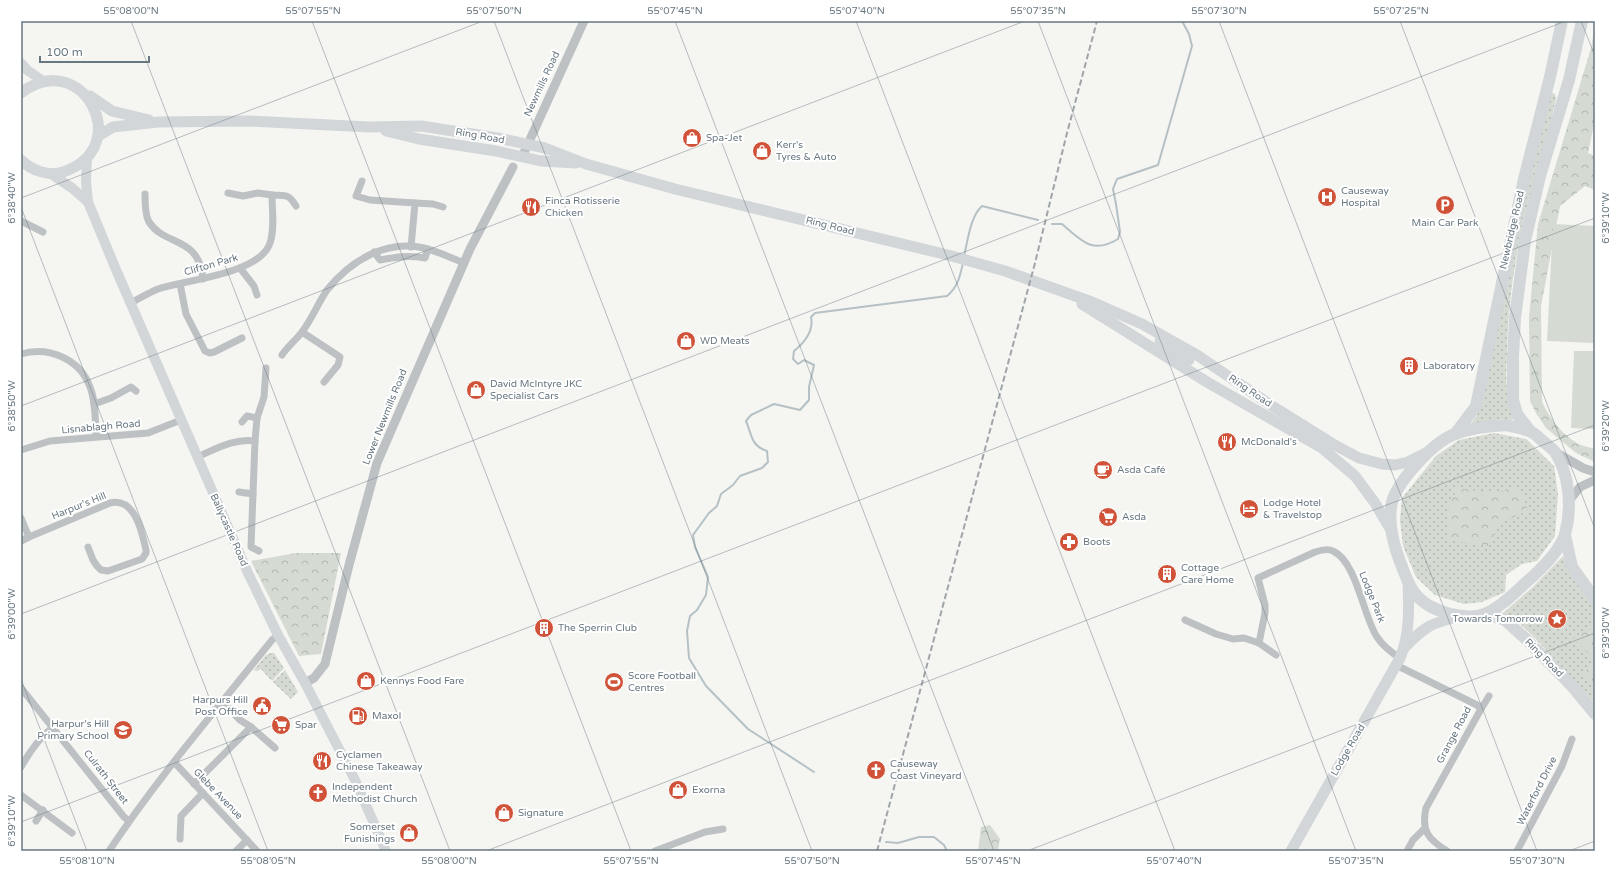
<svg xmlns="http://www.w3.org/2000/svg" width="1616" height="872" font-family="'Varela Round',sans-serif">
<defs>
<pattern id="grass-dots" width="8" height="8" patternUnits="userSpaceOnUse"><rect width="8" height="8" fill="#d5dad2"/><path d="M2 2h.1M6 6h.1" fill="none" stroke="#b1b6b0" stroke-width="1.8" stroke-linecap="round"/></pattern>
<pattern id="forest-crowns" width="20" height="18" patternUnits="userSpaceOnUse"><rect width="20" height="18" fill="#d5dad2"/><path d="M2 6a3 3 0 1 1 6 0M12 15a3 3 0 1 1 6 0" fill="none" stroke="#b1b6b0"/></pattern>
</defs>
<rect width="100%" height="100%" fill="#f5f5f2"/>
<g fill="url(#grass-dots)">
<path d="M 1550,92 L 1555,94 L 1556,99 C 1549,131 1538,162 1530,194 C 1517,244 1508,298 1507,351 C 1506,375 1505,397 1513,420 L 1501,419 L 1471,424 L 1477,415 L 1481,405 L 1492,341 Z"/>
<polygon points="1494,433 1526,439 1554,466 1558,494 1555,536 1537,561 1522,564 1506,575 1505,592 1482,602 1464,604 1435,595 1416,577 1403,546 1400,520 1402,498 1436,456 1459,440"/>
<polygon points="1563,556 1570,572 1595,607 1595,704 1535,638 1517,621 1503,613 1534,586"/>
<polygon points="271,653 274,653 284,668 272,681 261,669 257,671 254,670 266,655"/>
<polygon points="285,670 298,692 291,699 273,682"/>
</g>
<g fill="url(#forest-crowns)">
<path d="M 1595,25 L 1595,120 L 1588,153 L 1595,156 L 1595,190 L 1585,186 L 1560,206 L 1541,306 L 1542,402 C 1549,417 1562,435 1577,443 C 1582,446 1589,447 1595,449 L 1595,462 L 1576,453 L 1546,428 L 1536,413 L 1530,401 L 1529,317 L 1538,224 L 1591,48 Z"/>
<polygon points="1519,487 1528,511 1502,522 1487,547 1449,540 1447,512 1457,488 1493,493"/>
<polygon points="296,553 341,553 321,654 299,656 251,561"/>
<polygon points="1591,629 1595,636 1595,688 1583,674 1595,660 1573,638"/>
<polygon points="990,825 1000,839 998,851 978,851 981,827"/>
</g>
<g fill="#d5dad2">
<polygon points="1553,224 1595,226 1595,343 1547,341"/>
<polygon points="1574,351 1595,351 1595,429 1571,428"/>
</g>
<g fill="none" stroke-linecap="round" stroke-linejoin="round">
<g stroke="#b5c1c4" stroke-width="2">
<path d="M 1052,224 L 1062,224 C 1081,240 1092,255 1118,239 L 1120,232 L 1116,204 L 1113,189 L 1117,179 L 1158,165 L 1192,46 L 1189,34 L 1182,21"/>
<path d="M 964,256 C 968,240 970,217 982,206 L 1038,220"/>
<path d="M 814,772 L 748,729 L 706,686 L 689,658 L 687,631 L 690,616 L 697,610 L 706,595 L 708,577 L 695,547 L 693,535 L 709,513 L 717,506 L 721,494 L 733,485 L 740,476 L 762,468 L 768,462 L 767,451 C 751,446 752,435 746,421 L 751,415 L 774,404 L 800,410 L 809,400 L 809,387 L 814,365 L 804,360 L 798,364 L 793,359 L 794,351 C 805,342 814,331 811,317 L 815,313 L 947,296 C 958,287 960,276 963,263"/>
<polyline points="886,842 898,843 919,837 934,837 944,845 947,851"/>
</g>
<g stroke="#bdc1c4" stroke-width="7">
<polyline points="362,181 356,196 370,200 415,203 411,247"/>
<path d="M 145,194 C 145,203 145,215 149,222 C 165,247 199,235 203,279"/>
<path d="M 272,195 C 286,196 288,193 296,206"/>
<polyline points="415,203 433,204 443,207"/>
<polyline points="21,221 43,232"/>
<path d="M 374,252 L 380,260 C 396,257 409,255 425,258 L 428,249"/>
<polyline points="240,268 254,286 257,295"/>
<polyline points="180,284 186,314 205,351 210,353 214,352 242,338"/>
<path d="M 130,303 C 139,299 148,293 158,289 C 185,280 260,274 270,243 C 275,228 272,210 272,195 L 258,193 L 243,196 L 228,193"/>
<polyline points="302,332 340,357 338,365 324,382"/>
<path d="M 21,354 C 49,346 80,359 90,387 C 96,402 95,420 96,436"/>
<path d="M 282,355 C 288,346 296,340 302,332 C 312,319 318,303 327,290 C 350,261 386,239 424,248 C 437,251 451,258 464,263"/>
<polyline points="94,404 111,398 131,387 136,391"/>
<polyline points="242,422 247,416 257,418"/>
<polyline points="255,441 257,418 264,397 266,368"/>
<polyline points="21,450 50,441 148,433 181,420"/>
<path d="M 197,457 C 216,449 234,438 255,441 L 251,547 L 259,551"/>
<polyline points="239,492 253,494"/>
<polyline points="21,518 29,537 21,541"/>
<path d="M 29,537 L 110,503 C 135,497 142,532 146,550 L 146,553 L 142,559 L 108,571 L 101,570 L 97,566 L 93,560 L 88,547"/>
<polyline points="1185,620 1216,634 1233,639 1244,638 1259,643 1276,655"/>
<path d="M 1259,643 L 1265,613 L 1265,605 L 1258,578 L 1315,552 C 1321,550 1328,548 1333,551 C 1357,562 1363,616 1377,637 C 1383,646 1392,653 1400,658"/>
<path d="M 1396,665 L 1477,705 L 1481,709 L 1426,808 C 1421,831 1428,839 1447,851"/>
<polyline points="21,688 124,817 129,821"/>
<polyline points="223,702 240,720 251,727 275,748"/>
<polyline points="1481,709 1489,696"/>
<polyline points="174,762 257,851"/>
<path d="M 21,767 C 30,751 39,738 53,727"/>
<polyline points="194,784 251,727"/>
<polyline points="21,795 72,833"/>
<polyline points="36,821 43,810"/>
<polyline points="180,839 181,816 203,793"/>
<polyline points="1408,849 1413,840 1425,828"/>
<path d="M 109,851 C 158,777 217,709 272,640 L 278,635"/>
<polyline points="236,851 247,840"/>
<polyline points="655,851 705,832 723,829"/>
<polyline points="1517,851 1562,766 1572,739"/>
</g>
<g stroke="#bdc1c4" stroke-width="9">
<polyline points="522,157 584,21"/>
<polyline points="1555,452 1583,468 1595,472"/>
<polyline points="1568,502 1580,487 1595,480"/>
<polyline points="305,683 314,678 325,664 349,565 377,463 470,249 513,167"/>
</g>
<g stroke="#d2d6d9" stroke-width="10">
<polyline points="21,63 27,70 43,81"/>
<polyline points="87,158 86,182 88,202 117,272 248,573 278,635 305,683 355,780 386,851"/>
<polyline points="50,173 72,188 88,202"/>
</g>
<g stroke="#d2d6d9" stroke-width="11">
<path d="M 21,93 C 81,46 137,147 63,172 C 49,177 31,170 21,160"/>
<polyline points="90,96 112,111 149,120"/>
<polyline points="386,131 419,139 496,151 541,161 576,163"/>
<polyline points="98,136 113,127 158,122 249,121 370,127 421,126 498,138 545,148 586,164 675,189 948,255 1005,271 1092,302 1142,324 1197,355 1272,406 1333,444 1359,458 1382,464 1395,465 1408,462 1426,453"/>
<polyline points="1082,304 1207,382 1322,448 1355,476 1375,503 1392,532"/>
<polyline points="1160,341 1189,360"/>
<path d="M 1404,648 C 1425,626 1431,623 1461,616"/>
<path d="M 1291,851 L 1400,658 C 1410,635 1409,607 1408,582"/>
</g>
<g stroke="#d2d6d9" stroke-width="12">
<path d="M 1506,425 C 1513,427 1522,428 1529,431 C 1535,433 1539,438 1544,442 C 1547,445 1552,448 1555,452 C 1570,475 1572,509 1565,534 C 1560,551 1542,568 1530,579 C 1516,591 1504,605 1487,613 C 1467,622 1431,612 1417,596 C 1411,589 1407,580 1404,572 C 1396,552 1388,529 1391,507 C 1394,484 1433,442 1455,434 C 1471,428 1489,426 1506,425 Z"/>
<polyline points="1530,431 1517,414 1513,400 1513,357 1515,318 1525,241 1540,176 1569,80 1582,21"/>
<polyline points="1455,434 1476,406 1524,179 1550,77 1562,21"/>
<polyline points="1565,535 1572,567 1595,599"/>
<polyline points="1486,614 1505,620 1526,639 1571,685 1595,714"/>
</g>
<polyline stroke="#9fa5a9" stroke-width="2" stroke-dasharray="6 3" stroke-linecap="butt" points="877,851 1035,263 1067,133 1097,21"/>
</g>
<path fill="none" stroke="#687780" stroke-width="1" stroke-opacity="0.45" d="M 131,21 L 450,851M 312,21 L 631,851M 494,21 L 812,851M 675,21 L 994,851M 856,21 L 1175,851M 1038,21 L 1356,851M 1219,21 L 1537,851M 1400,21 L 1595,529M 1581,21 L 1595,56M 21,198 L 483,21M 21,207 L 268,851M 21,406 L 1025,21M 21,614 L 1566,21M 21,679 L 87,851M 21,822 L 1595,218M 486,851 L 1595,425M 1027,851 L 1595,633M 1569,851 L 1595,841"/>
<defs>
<g id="shop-disc" transform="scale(1)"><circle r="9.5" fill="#d05238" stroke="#fff"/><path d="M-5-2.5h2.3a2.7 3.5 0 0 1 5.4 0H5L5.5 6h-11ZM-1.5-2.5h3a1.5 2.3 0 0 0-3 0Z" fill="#fff"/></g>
<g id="hospital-disc" transform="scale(1)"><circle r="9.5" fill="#d05238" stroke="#fff"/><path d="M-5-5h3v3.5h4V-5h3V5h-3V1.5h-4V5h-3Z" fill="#fff"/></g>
<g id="parking-disc" transform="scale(1)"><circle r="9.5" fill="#d05238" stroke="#fff"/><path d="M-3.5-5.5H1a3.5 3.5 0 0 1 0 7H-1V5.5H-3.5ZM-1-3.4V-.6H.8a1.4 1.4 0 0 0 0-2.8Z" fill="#fff"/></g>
<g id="restaurant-disc" transform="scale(1)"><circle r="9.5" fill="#d05238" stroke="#fff"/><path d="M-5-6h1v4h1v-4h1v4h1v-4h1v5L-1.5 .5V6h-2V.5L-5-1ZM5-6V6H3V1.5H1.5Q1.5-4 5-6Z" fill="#fff"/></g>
<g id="building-disc" transform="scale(1)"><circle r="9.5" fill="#d05238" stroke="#fff"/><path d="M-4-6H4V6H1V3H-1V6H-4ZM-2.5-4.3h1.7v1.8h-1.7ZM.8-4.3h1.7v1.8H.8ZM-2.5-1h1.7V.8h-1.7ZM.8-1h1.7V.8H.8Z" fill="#fff"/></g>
<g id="cafe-disc" transform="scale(1)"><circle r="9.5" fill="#d05238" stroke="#fff"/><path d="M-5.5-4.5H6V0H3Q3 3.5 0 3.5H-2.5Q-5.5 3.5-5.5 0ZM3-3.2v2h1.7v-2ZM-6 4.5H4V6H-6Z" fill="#fff"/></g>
<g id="hotel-disc" transform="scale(1)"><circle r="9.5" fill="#d05238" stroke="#fff"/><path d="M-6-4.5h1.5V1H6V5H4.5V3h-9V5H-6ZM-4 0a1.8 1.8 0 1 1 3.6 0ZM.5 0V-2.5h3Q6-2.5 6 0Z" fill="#fff"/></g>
<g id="supermarket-disc" transform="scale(1)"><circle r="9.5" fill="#d05238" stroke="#fff"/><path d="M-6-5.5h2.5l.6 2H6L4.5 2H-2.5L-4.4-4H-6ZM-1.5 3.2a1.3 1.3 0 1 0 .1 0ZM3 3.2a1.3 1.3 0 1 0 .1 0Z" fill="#fff"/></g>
<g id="pharmacy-disc" transform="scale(1)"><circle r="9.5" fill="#d05238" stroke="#fff"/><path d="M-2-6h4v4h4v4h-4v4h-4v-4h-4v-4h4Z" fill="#fff"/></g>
<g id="sight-disc" transform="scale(1)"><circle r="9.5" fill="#d05238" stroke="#fff"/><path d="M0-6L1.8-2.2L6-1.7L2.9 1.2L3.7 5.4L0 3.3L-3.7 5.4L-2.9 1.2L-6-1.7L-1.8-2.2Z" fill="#fff"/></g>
<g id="stadium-disc" transform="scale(1)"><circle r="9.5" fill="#d05238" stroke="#fff"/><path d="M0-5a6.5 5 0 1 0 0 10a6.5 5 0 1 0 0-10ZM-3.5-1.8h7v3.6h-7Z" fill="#fff"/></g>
<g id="civic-disc" transform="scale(1)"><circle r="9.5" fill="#d05238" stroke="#fff"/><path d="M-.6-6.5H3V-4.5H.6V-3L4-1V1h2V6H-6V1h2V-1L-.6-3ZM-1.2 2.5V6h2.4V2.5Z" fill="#fff"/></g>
<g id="fuel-disc" transform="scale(1)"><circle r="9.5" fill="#d05238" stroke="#fff"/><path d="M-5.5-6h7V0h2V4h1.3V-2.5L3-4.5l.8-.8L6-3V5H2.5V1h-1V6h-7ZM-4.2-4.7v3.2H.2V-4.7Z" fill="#fff"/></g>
<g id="school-disc" transform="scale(1)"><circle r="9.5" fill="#d05238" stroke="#fff"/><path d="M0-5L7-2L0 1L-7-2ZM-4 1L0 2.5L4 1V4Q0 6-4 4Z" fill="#fff"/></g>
<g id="church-disc" transform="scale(1)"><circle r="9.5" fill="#d05238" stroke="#fff"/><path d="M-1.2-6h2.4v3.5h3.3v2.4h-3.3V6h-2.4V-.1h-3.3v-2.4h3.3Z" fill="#fff"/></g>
</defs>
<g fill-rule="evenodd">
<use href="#shop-disc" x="692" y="138"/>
<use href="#shop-disc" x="762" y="151"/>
<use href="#hospital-disc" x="1327" y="197"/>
<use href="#parking-disc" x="1445" y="205"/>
<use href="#restaurant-disc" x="531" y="207"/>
<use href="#shop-disc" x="686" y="341"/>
<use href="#building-disc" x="1409" y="366"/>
<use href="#shop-disc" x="476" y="390"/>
<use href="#restaurant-disc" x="1227" y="442"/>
<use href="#cafe-disc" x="1103" y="470"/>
<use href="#hotel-disc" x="1249" y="509"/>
<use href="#supermarket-disc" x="1108" y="517"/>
<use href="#pharmacy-disc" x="1069" y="542"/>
<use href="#building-disc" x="1167" y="574"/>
<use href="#sight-disc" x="1557" y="619"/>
<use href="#building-disc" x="544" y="628"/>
<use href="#shop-disc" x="366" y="681"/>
<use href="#stadium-disc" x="614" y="682"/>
<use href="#civic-disc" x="262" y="706"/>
<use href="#fuel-disc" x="358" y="716"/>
<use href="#supermarket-disc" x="281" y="725"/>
<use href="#school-disc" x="123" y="730"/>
<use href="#restaurant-disc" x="322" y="761"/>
<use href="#church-disc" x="876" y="770"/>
<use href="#shop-disc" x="678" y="790"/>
<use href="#church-disc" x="318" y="793"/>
<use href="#shop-disc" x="504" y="813"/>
<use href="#shop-disc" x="409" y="833"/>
</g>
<g text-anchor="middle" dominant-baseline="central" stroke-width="4" stroke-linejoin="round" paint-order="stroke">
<g font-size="10" fill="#687780" stroke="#fff">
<text transform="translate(542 84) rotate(-65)">Newmills Road</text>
<text transform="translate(480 136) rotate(10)">Ring Road</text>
<text transform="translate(830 226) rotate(14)">Ring Road</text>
<text transform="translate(1512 230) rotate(-77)">Newbridge Road</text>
<text transform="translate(211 265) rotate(-16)">Clifton Park</text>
<text transform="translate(1250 391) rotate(34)">Ring Road</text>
<text transform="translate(385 417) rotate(-68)">Lower Newmills Road</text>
<text transform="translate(101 427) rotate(-5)">Lisnablagh Road</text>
<text transform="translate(79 506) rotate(-22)">Harpur's Hill</text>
<text transform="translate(229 530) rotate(66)">Ballycastle Road</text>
<text transform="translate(1372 597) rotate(68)">Lodge Park</text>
<text transform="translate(1544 658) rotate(45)">Ring Road</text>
<text transform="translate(1454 735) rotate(-62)">Grange Road</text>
<text transform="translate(1348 750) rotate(-60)">Lodge Road</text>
<text transform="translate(106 777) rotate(52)">Culrath Street</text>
<text transform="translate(1537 791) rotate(-63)">Waterford Drive</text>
<text transform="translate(218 794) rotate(46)">Glebe Avenue</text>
</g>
<g font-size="10" fill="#687780" stroke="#fff" text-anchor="start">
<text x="706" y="138">Spa-Jet</text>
<text x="776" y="145">Kerr's<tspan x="776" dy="12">Tyres &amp; Auto</tspan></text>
<text x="1341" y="191">Causeway<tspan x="1341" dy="12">Hospital</tspan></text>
<text x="545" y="201">Finca Rotisserie<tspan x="545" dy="12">Chicken</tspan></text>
<text x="1445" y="223" text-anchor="middle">Main Car Park</text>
<text x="700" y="341">WD Meats</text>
<text x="1423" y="366">Laboratory</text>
<text x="490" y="384">David McIntyre JKC<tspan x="490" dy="12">Specialist Cars</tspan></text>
<text x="1241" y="442">McDonald's</text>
<text x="1117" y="470">Asda Café</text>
<text x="1263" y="503">Lodge Hotel<tspan x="1263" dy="12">&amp; Travelstop</tspan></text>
<text x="1122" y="517">Asda</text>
<text x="1083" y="542">Boots</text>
<text x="1181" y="568">Cottage<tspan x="1181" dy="12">Care Home</tspan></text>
<text x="1543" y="619" text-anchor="end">Towards Tomorrow</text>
<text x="558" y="628">The Sperrin Club</text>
<text x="628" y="676">Score Football<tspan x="628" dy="12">Centres</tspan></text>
<text x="380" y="681">Kennys Food Fare</text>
<text x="248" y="700" text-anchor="end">Harpurs Hill<tspan x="248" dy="12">Post Office</tspan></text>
<text x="372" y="716">Maxol</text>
<text x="109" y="724" text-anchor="end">Harpur's Hill<tspan x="109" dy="12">Primary School</tspan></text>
<text x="295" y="725">Spar</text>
<text x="336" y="755">Cyclamen<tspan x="336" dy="12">Chinese Takeaway</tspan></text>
<text x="890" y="764">Causeway<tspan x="890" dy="12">Coast Vineyard</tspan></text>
<text x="332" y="787">Independent<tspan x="332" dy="12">Methodist Church</tspan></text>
<text x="692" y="790">Exorna</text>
<text x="518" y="813">Signature</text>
<text x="395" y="827" text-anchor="end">Somerset<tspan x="395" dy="12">Funishings</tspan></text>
</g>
</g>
<rect width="1616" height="872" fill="none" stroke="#ffffff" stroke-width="44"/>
<path d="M40 56v6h109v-6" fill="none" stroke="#687780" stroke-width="2"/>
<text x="46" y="56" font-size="12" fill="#687780" stroke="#ffffff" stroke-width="3" paint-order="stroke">100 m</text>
<rect x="22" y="22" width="1572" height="828" fill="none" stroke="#687780" stroke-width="1.5"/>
<g font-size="10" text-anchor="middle" fill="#687780">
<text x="131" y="14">55°08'00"N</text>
<text x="313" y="14">55°07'55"N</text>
<text x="494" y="14">55°07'50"N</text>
<text x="675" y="14">55°07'45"N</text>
<text x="857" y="14">55°07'40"N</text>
<text x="1038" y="14">55°07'35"N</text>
<text x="1219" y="14">55°07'30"N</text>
<text x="1401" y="14">55°07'25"N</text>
<text transform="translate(11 198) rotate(-90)" y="4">6°38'40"W</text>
<text transform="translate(1605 218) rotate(-90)" y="4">6°39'10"W</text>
<text transform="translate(11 406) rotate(-90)" y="4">6°38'50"W</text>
<text transform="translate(1605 426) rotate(-90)" y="4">6°39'20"W</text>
<text transform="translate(11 614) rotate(-90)" y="4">6°39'00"W</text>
<text transform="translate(1605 633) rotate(-90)" y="4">6°39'30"W</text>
<text transform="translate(11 821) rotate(-90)" y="4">6°39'10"W</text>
<text x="87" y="864">55°08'10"N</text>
<text x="268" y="864">55°08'05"N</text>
<text x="449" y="864">55°08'00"N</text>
<text x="631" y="864">55°07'55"N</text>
<text x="812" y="864">55°07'50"N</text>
<text x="993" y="864">55°07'45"N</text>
<text x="1174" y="864">55°07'40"N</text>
<text x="1356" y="864">55°07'35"N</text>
<text x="1537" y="864">55°07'30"N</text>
</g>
</svg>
